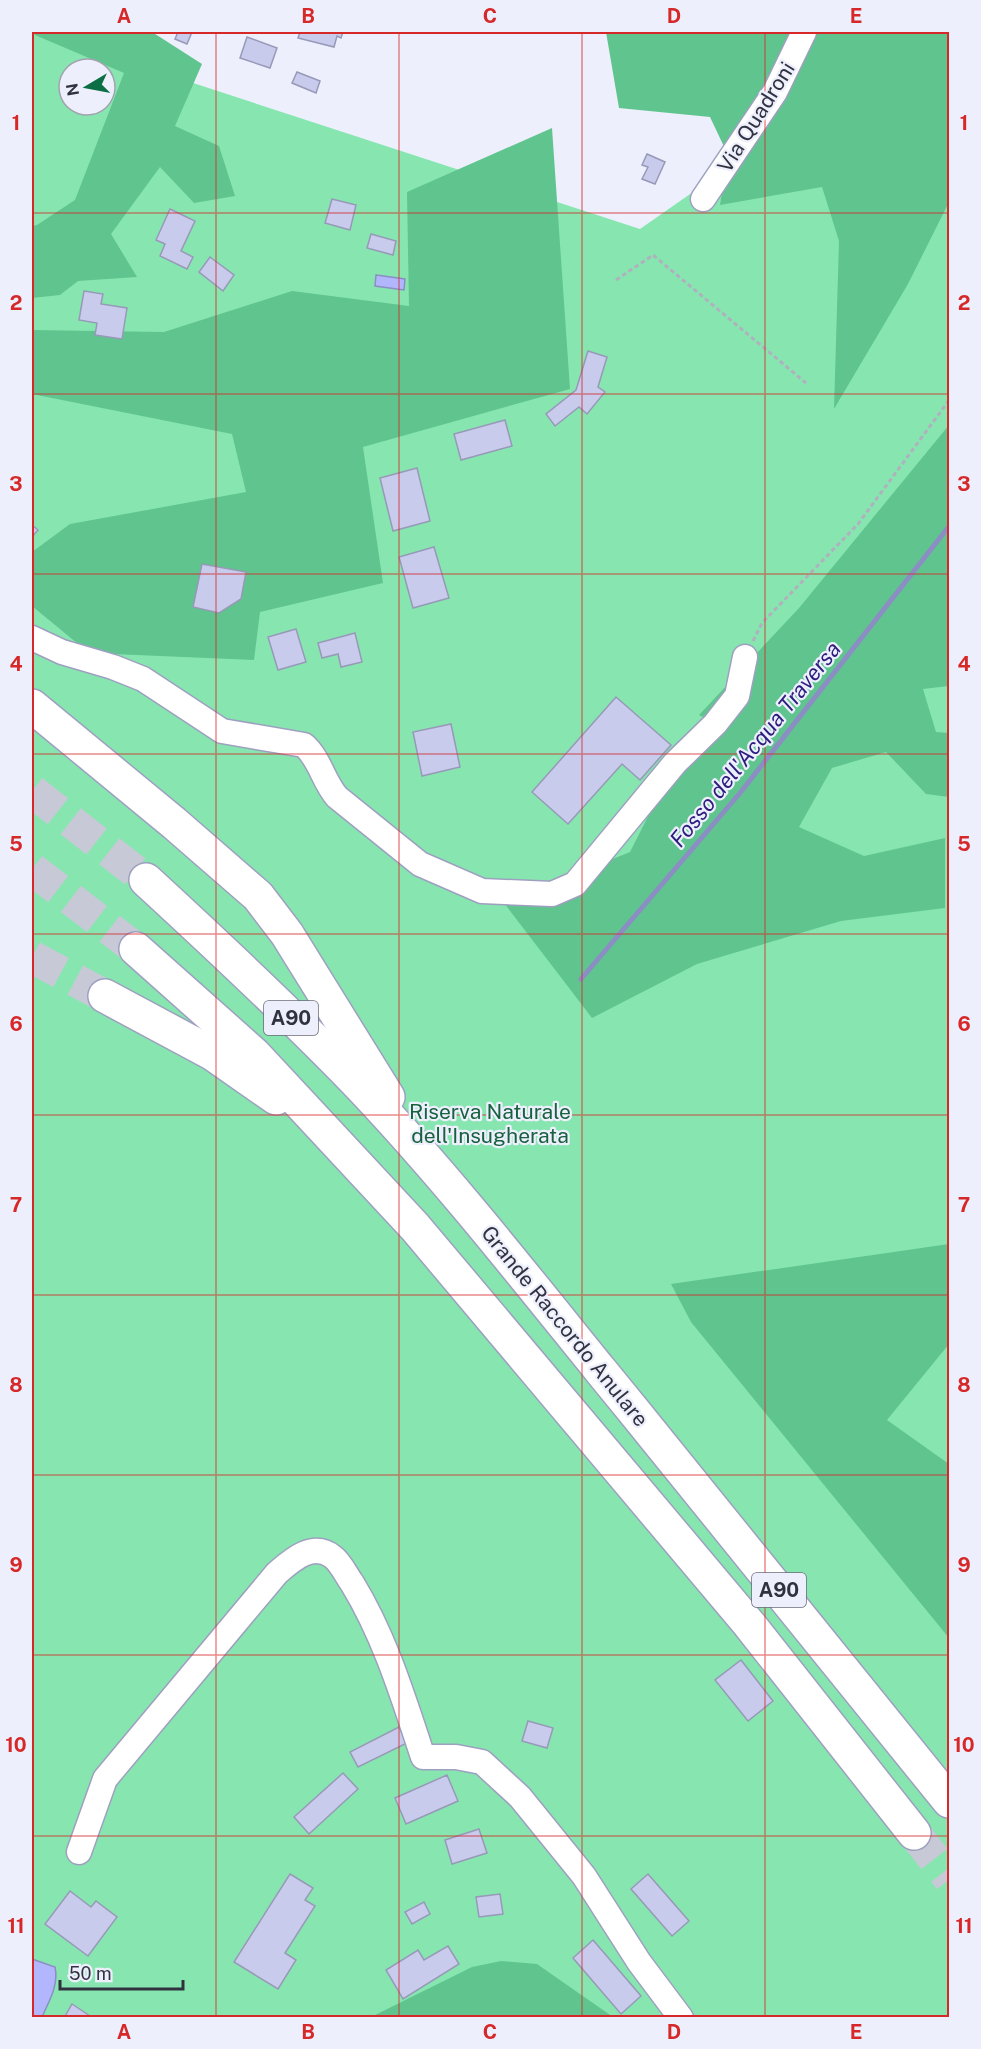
<svg xmlns="http://www.w3.org/2000/svg" width="981" height="2049" font-family="'Public Sans',sans-serif">
<rect width="100%" height="100%" fill="#edeffc"/>
<path fill="#87e6b0" fill-rule="evenodd" d="M 32,32 L 37,32 L 640,229 L 703,185 L 949,32 L 949,2017 L 32,2018 ZM 69,69 L 105,69 L 105,105 L 69,105 Z"/>
<g fill="#60c48e">
<polygon points="36,32 152,32 202,64 175,126 219,146 235,196 194,203 160,167 111,234 137,277 78,281 60,295 32,298 32,226 37,225 75,200 124,73 35,35"/>
<polygon points="606,32 949,32 949,202 908,284 834,409 839,241 822,187 720,205 728,155 710,117 619,108"/>
<polygon points="552,128 570,389 363,447 383,583 260,612 254,660 89,653 32,606 32,552 70,524 246,492 232,434 32,394 32,330 164,332 292,291 409,306 407,192"/>
<polygon points="949,425 949,686 923,689 936,732 949,733 949,797 926,794 886,752 832,768 799,827 864,856 945,838 945,908 841,921 697,964 592,1018 504,903 630,852 675,763 715,724 699,715 799,608"/>
<polygon points="949,1244 949,1344 887,1420 949,1464 949,1638 691,1322 671,1284"/>
<polygon points="501,1961 537,1964 613,2017 371,2017 472,1967"/>
</g>
<g fill="#b2b6fc" stroke="#8b8ec3" stroke-width="1.5">
<polygon points="376,275 405,279 404,290 375,286"/>
<path d="M 32,1959 L 55,1967 C 59,1985 49,2001 42,2017 L 32,2017 Z"/>
</g>
<g fill="none" stroke-linecap="round" stroke-linejoin="round">
<polyline stroke="#8b8ec3" stroke-width="5" points="581,979 740,793 950,525"/>
</g>
<g fill="#c8cbeb" stroke="#9799b8" stroke-width="1.5">
<polygon points="178,32 192,32 187,44 175,39"/>
<polygon points="300,32 343,32 341,38 337,36 334,47 298,38"/>
<polygon points="247,37 277,48 270,68 240,58"/>
<polygon points="297,72 320,81 316,93 292,83"/>
<polygon points="647,154 665,162 655,184 642,179 648,167 642,165"/>
<polygon points="332,199 356,205 350,230 325,223"/>
<polygon points="170,209 195,221 181,251 193,257 187,269 160,256 165,244 156,240"/>
<polygon points="371,234 396,241 393,255 367,248"/>
<polygon points="210,257 234,275 223,291 199,272"/>
<polygon points="84,291 103,294 101,304 127,308 122,339 95,335 97,323 79,320"/>
<polygon points="588,351 607,357 598,387 605,392 587,414 579,407 555,426 546,414 576,390"/>
<polygon points="505,420 512,446 461,460 454,434"/>
<polygon points="417,468 430,521 393,531 380,478"/>
<polygon points="32,525 38,530 32,537"/>
<polygon points="434,547 449,598 413,608 399,557"/>
<polygon points="202,564 246,572 241,599 219,613 193,607"/>
<polygon points="296,629 306,662 278,670 268,637"/>
<polygon points="355,633 362,662 341,667 338,654 322,658 318,643"/>
<polygon points="616,697 671,745 640,780 622,764 568,824 532,792"/>
<polygon points="451,724 460,767 422,776 413,732"/>
<polygon points="741,1660 773,1701 748,1721 715,1680"/>
<polygon points="528,1721 553,1728 547,1748 522,1741"/>
<polygon points="399,1727 407,1743 358,1767 350,1752"/>
<polygon points="343,1773 358,1789 309,1834 294,1817"/>
<polygon points="447,1775 458,1801 406,1824 395,1798"/>
<polygon points="479,1829 487,1853 452,1864 445,1840"/>
<polygon points="290,1874 313,1888 305,1900 315,1906 285,1953 296,1960 278,1989 234,1962"/>
<polygon points="648,1874 689,1921 672,1936 631,1889"/>
<polygon points="70,1891 91,1907 96,1901 117,1917 88,1956 45,1924"/>
<polygon points="500,1894 503,1914 479,1917 476,1897"/>
<polygon points="424,1902 430,1914 412,1924 405,1912"/>
<polygon points="593,1940 641,1996 621,2014 573,1958"/>
<polygon points="448,1946 459,1964 403,1999 386,1970 418,1950 424,1960"/>
<polygon points="72,2004 93,2018 64,2018"/>
</g>
<g fill="none" stroke-linecap="round" stroke-linejoin="round">
<g stroke="#c7c9d6" stroke-width="33" stroke-dasharray="33 16" stroke-linecap="butt">
<polyline points="32,791 146,880"/>
<polyline points="32,869 136,949"/>
<polyline points="32,957 105,996"/>
<polyline points="914,1833 950,1879"/>
</g>
<g stroke="#9ea0c0" stroke-width="27">
<g id="minor">
<polyline points="703,199 775,92 804,32"/>
<path d="M 32,638 L 62,652 L 113,667 L 143,679 L 222,731 L 304,745 C 320,759 323,781 337,797 L 420,864 L 482,891 L 552,894 L 575,884 L 675,763 L 715,724 L 737,696 L 745,657"/>
<path d="M 79,1852 L 105,1779 L 277,1573 C 292,1560 313,1541 333,1557 C 341,1563 346,1575 352,1583 C 385,1637 403,1697 423,1757 L 456,1757 L 482,1762 L 520,1797 L 584,1876 L 639,1962 L 681,2018"/>
</g>
</g>
<g stroke="#9ea0c0" stroke-width="36">
<g id="highway">
<polyline points="32,706 174,823 258,896 287,934 388,1097"/>
<path d="M 146,880 C 220,948 294,1017 363,1089 C 448,1179 524,1276 601,1371 C 718,1514 834,1658 949,1801"/>
<polyline points="136,949 254,1054 415,1227 749,1624 914,1833"/>
<polyline points="105,996 213,1054 276,1098"/>
</g>
</g>
<g stroke="#afb1be" stroke-width="3" stroke-dasharray="4.5 3" stroke-linecap="butt">
<polyline points="616,280 653,255 806,383"/>
<polyline points="753,641 762,623 858,524 950,399"/>
</g>
<use href="#minor" stroke="#fff" stroke-width="24"/>
<use href="#highway" stroke="#fff" stroke-width="33"/>
</g>
<path fill="none" stroke="#d62828" stroke-width="1.5" stroke-opacity="0.55" d="M 216,32 L 216,2018M 399,32 L 399,2018M 582,32 L 582,2018M 765,32 L 765,2018M 32,213 L 950,213M 32,394 L 950,394M 32,574 L 950,574M 32,754 L 950,754M 32,934 L 950,934M 32,1115 L 950,1115M 32,1295 L 950,1295M 32,1475 L 950,1475M 32,1655 L 950,1655M 32,1836 L 950,1836"/>
<g text-anchor="middle" dominant-baseline="central" stroke-width="4.5" stroke-linejoin="round" paint-order="stroke">
<g fill="#edeffc" stroke="#696b78" stroke-width="1.5">
<rect x="264" y="1001" width="54" height="34" rx="4.5"/>
<rect x="752" y="1573" width="54" height="34" rx="4.5"/>
</g>
<g font-size="20" font-weight="bold" fill="#31323f">
<text x="291" y="1018">A90</text>
<text x="779" y="1590">A90</text>
</g>
<g font-size="21" fill="#31323f" stroke="#edeffc">
<text transform="translate(756 117) rotate(-58)">Via Quadroni</text>
<text transform="translate(565 1326) rotate(51)">Grande Raccordo Anulare</text>
</g>
<g font-size="21" fill="#17613e" stroke="#edeffc">
<text x="490" y="1111">Riserva Naturale<tspan x="490" dy="24">dell'Insugherata</tspan></text>
</g>
<g font-size="22" font-style="italic" fill="#2c1c7e" stroke="#edeffc">
<text transform="translate(755 744) rotate(-51)">Fosso dell'Acqua Traversa</text>
</g>
</g>
<rect width="981" height="2049" fill="none" stroke="#edeffc" stroke-width="66"/>
<g transform="translate(87 87) rotate(260)"><circle r="28" fill="#edeffc" stroke="#a2a3b0" stroke-width="1.5"/>
<path d="M0-4.5L10 22L0 15L-10 22Z" fill="#0c6e44"/>
<text y="-9" font-size="16" font-weight="bold" text-anchor="middle" fill="#31323f">N</text>
</g>
<path d="M60 1980v9h123v-9" fill="none" stroke="#31323f" stroke-width="3"/>
<text x="69" y="1980" font-size="18" fill="#31323f" stroke="#edeffc" stroke-width="4.5" paint-order="stroke">50 m</text>
<rect x="33" y="33" width="915" height="1983" fill="none" stroke="#d62828" stroke-width="2"/>
<g font-size="20" text-anchor="middle" font-weight="bold" fill="#d62828">
<text x="124" y="23">A</text>
<text x="308" y="23">B</text>
<text x="490" y="23">C</text>
<text x="674" y="23">D</text>
<text x="856" y="23">E</text>
<text x="16" y="130">1</text>
<text x="964" y="130">1</text>
<text x="16" y="310">2</text>
<text x="964" y="310">2</text>
<text x="16" y="491">3</text>
<text x="964" y="491">3</text>
<text x="16" y="671">4</text>
<text x="964" y="671">4</text>
<text x="16" y="851">5</text>
<text x="964" y="851">5</text>
<text x="16" y="1031">6</text>
<text x="964" y="1031">6</text>
<text x="16" y="1212">7</text>
<text x="964" y="1212">7</text>
<text x="16" y="1392">8</text>
<text x="964" y="1392">8</text>
<text x="16" y="1572">9</text>
<text x="964" y="1572">9</text>
<text x="16" y="1752">10</text>
<text x="964" y="1752">10</text>
<text x="16" y="1933">11</text>
<text x="964" y="1933">11</text>
<text x="124" y="2039">A</text>
<text x="308" y="2039">B</text>
<text x="490" y="2039">C</text>
<text x="674" y="2039">D</text>
<text x="856" y="2039">E</text>
</g>
</svg>
